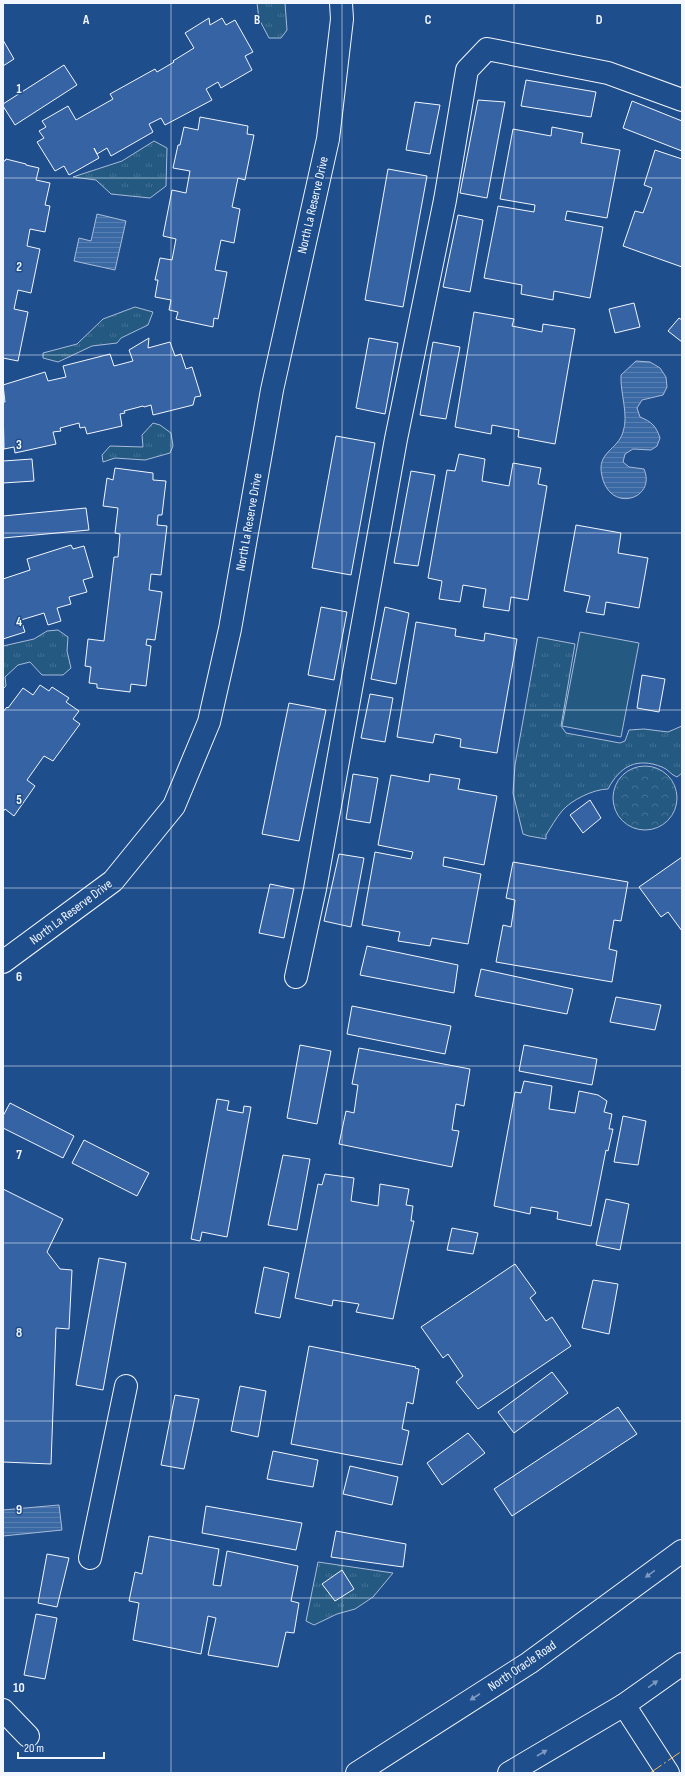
<svg xmlns="http://www.w3.org/2000/svg" width="685" height="1776" font-family="'Sofia Sans Condensed',sans-serif">
<defs>
<pattern id="grass-tufts" width="24" height="20" patternUnits="userSpaceOnUse"><rect width="24" height="20" fill="#245a82"/><path d="M3 7l-1-3M5 7V3M7 7l1-3M15 17l-1-3M17 17v-4M19 17l1-3" fill="none" stroke="#447295"/></pattern>
<pattern id="park-crowns" width="20" height="18" patternUnits="userSpaceOnUse"><rect width="20" height="18" fill="#245a82"/><path d="M2 6a3 3 0 1 1 6 0M12 15a3 3 0 1 1 6 0" fill="none" stroke="#447295"/></pattern>
<pattern id="water-rules" width="6" height="5" patternUnits="userSpaceOnUse"><rect width="6" height="5" fill="#3b69a3"/><path d="M0 2.5h6" fill="none" stroke="#587fb1"/></pattern>
</defs>
<rect width="100%" height="100%" fill="#1f4e8c"/>
<g fill="url(#grass-tufts)" stroke="#a8bbd7">
<polygon points="257,3 285,3 287,30 281,38 269,38 259,19"/>
<polygon points="154,141 167,148 166,186 150,198 111,194 96,180 73,177 122,161"/>
<polygon points="135,307 153,312 148,325 121,338 117,343 92,346 58,362 43,358 43,353 77,344 103,319"/>
<polygon points="153,423 160,425 171,433 173,446 170,453 145,460 115,458 103,462 102,455 110,446 143,447 142,435"/>
<polygon points="58,630 68,637 67,651 71,668 63,675 42,675 30,662 18,665 5,677 6,686 3,689 3,646 34,639 47,631"/>
<path d="M 538,637 L 575,644 L 561,726 L 566,733 L 620,743 L 625,741 L 629,730 L 644,729 L 668,732 L 682,726 L 682,773 L 677,777 C 671,775 668,769 662,767 C 637,757 620,766 608,789 C 594,789 571,800 562,811 C 556,818 551,827 546,835 L 546,839 L 529,836 L 523,834 L 513,793 L 515,765 Z"/>
<polygon points="318,1562 393,1573 373,1597 355,1609 337,1614 314,1625 306,1621"/>
</g>
<circle fill="url(#park-crowns)" stroke="#a8bbd7" cx="645" cy="798" r="32"/>
<polygon fill="#245a82" stroke="#a8bbd7" points="580,632 639,643 621,737 562,726"/>
<g fill="url(#water-rules)" stroke="#a8bbd7">
<polygon points="97,214 126,221 115,270 74,261 79,238 91,241"/>
<path d="M 636,361 L 650,362 L 660,368 L 666,377 L 667,387 L 663,395 L 642,400 L 637,408 L 640,417 C 652,422 656,426 660,438 L 657,446 L 651,450 L 633,449 L 625,454 L 623,462 L 629,467 L 644,469 C 657,499 610,514 602,476 C 596,452 618,450 623,432 C 629,415 620,393 621,375 Z"/>
<polygon points="59,1505 62,1530 3,1536 3,1510"/>
</g>
<g fill="#3563a3" stroke="#f2f6ff">
<polygon points="209,18 210,25 222,18 226,25 235,20 253,52 245,56 252,70 221,88 218,82 206,89 212,100 165,125 161,118 149,124 153,132 111,156 107,148 97,154 94,148 99,158 69,175 64,166 55,171 37,142 44,138 39,131 46,127 42,121 68,106 76,120 113,99 110,94 155,69 157,72 174,62 173,61 194,48 185,33"/>
<polygon points="3,40 14,59 3,66"/>
<polygon points="64,65 77,85 15,125 3,106 3,104"/>
<polygon points="526,80 596,92 591,117 521,106"/>
<polygon points="478,100 505,102 487,198 460,193"/>
<polygon points="632,101 682,121 682,151 623,128"/>
<polygon points="415,102 440,105 430,154 406,150"/>
<polygon points="200,117 248,126 247,134 254,135 245,180 238,178 232,207 240,209 234,243 221,240 215,270 227,272 218,319 214,318 213,327 176,319 178,312 169,310 171,300 155,297 158,280 155,280 160,258 172,260 176,239 163,236 172,190 186,193 190,171 173,168 178,145 180,145 184,127 198,130"/>
<polygon points="552,127 583,133 581,143 620,150 607,218 567,211 565,220 603,227 590,298 554,291 553,300 521,294 522,285 484,278 498,206 534,212 535,205 500,199 513,129 551,136"/>
<polygon points="655,150 682,159 682,267 623,246 635,211 643,213 652,188 644,185"/>
<polygon points="6,159 26,164 26,165 39,168 36,180 50,183 45,205 50,206 45,232 30,229 27,246 40,249 31,293 18,290 14,309 28,312 18,361 3,358 3,161 5,161"/>
<polygon points="388,169 427,176 403,307 365,300"/>
<polygon points="458,215 483,220 470,292 443,287"/>
<polygon points="634,303 640,327 615,333 609,309"/>
<polygon points="474,312 514,319 512,326 542,332 543,324 575,329 555,444 518,437 519,430 492,425 491,434 455,427"/>
<polygon points="679,318 682,320 682,342 668,331"/>
<polygon points="149,338 148,348 170,342 175,356 181,354 186,369 192,367 201,396 195,397 193,405 153,415 151,405 144,407 143,406 124,411 125,413 120,414 122,426 87,434 85,427 80,428 79,423 60,428 61,431 53,432 56,444 15,453 14,447 4,449 3,402 5,402 3,385 45,372 48,381 66,377 63,366 110,354 114,366 133,361 129,350"/>
<polygon points="369,338 398,343 385,414 356,408"/>
<polygon points="433,342 460,347 446,419 420,415"/>
<polygon points="336,436 375,443 351,575 312,568"/>
<polygon points="459,454 485,459 482,481 509,486 513,463 541,468 538,484 547,486 528,600 511,597 509,611 483,607 486,589 463,585 460,602 439,599 442,581 428,578 447,470 455,471"/>
<polygon points="32,459 34,481 3,483 3,461"/>
<polygon points="115,468 153,473 153,480 166,481 162,515 158,515 157,525 167,526 161,575 151,574 149,590 162,592 155,640 147,639 146,645 151,646 146,686 131,684 130,692 97,688 97,684 89,683 91,667 85,666 88,639 104,641 114,557 118,557 120,534 115,533 118,508 103,506 107,478 113,480"/>
<polygon points="411,471 435,475 418,566 394,563"/>
<polygon points="86,508 89,530 3,538 3,516"/>
<polygon points="576,525 621,533 618,553 648,558 639,608 606,602 604,615 586,612 590,596 564,591"/>
<polygon points="71,545 73,549 84,546 93,577 83,580 87,592 69,597 71,604 57,608 61,621 48,625 44,613 21,620 25,632 3,639 3,579 30,570 27,559"/>
<polygon points="321,607 347,612 334,680 308,675"/>
<polygon points="385,607 409,613 396,684 371,679"/>
<polygon points="416,622 456,629 455,636 484,641 485,633 517,639 497,753 460,747 461,739 435,734 433,743 397,737"/>
<polygon points="642,675 665,679 659,712 637,708"/>
<polygon points="40,685 49,691 52,687 69,698 66,702 79,711 73,719 80,724 53,761 44,756 27,780 35,786 14,816 5,809 3,812 3,712 7,707 8,708 23,688 33,695"/>
<polygon points="370,694 393,698 385,742 361,738"/>
<polygon points="289,703 326,710 299,841 262,834"/>
<polygon points="353,774 378,778 370,823 346,819"/>
<polygon points="430,774 460,779 458,789 497,796 484,865 444,857 443,866 481,874 468,944 432,938 430,946 398,941 400,932 362,925 375,852 411,859 413,852 378,845 391,775 429,782"/>
<polygon points="590,800 601,818 583,833 570,815"/>
<polygon points="339,854 364,858 351,927 324,921"/>
<polygon points="682,857 682,931 668,912 661,917 639,887"/>
<polygon points="513,862 628,882 621,921 614,920 609,949 617,951 612,982 496,962 503,925 511,927 515,900 506,898"/>
<polygon points="270,884 294,889 284,938 259,933"/>
<polygon points="367,946 458,965 454,993 360,975"/>
<polygon points="481,969 573,989 567,1014 475,996"/>
<polygon points="616,997 661,1005 655,1030 610,1022"/>
<polygon points="352,1006 451,1026 445,1054 347,1034"/>
<polygon points="300,1045 331,1051 317,1124 287,1118"/>
<polygon points="524,1045 597,1059 592,1085 519,1071"/>
<polygon points="359,1048 470,1069 464,1106 456,1104 452,1130 459,1131 452,1167 339,1144 346,1111 354,1113 358,1085 352,1084"/>
<polygon points="524,1081 552,1086 549,1109 575,1113 579,1091 598,1095 607,1101 604,1112 612,1114 609,1129 613,1129 608,1151 606,1150 591,1226 557,1219 558,1212 531,1207 530,1214 494,1206 515,1092 521,1093"/>
<polygon points="217,1099 229,1101 227,1110 243,1113 244,1106 251,1107 227,1237 202,1232 200,1241 191,1239"/>
<polygon points="10,1103 74,1136 63,1158 3,1128 3,1116"/>
<polygon points="623,1116 646,1121 638,1165 614,1162"/>
<polygon points="84,1140 149,1173 137,1196 72,1163"/>
<polygon points="283,1155 310,1159 297,1230 268,1225"/>
<polygon points="325,1174 354,1178 351,1201 378,1206 380,1184 409,1189 406,1205 413,1206 411,1221 414,1221 393,1319 356,1312 359,1304 333,1300 332,1306 295,1298 318,1184 322,1185"/>
<polygon points="3,1189 63,1219 47,1252 60,1269 72,1270 69,1329 56,1328 51,1464 3,1462"/>
<polygon points="606,1199 629,1204 620,1250 596,1245"/>
<polygon points="452,1228 478,1233 473,1254 447,1250"/>
<polygon points="99,1258 126,1263 103,1390 76,1385"/>
<polygon points="515,1264 536,1293 530,1298 546,1321 552,1317 571,1346 478,1409 456,1382 463,1376 448,1354 443,1358 421,1327"/>
<polygon points="264,1267 289,1273 280,1318 255,1313"/>
<polygon points="593,1280 618,1284 609,1334 582,1328"/>
<polygon points="309,1346 416,1367 415,1368 419,1369 413,1404 407,1402 402,1429 409,1431 402,1465 291,1444"/>
<polygon points="552,1372 568,1393 514,1433 498,1412"/>
<polygon points="240,1386 266,1391 258,1437 231,1431"/>
<polygon points="175,1395 199,1399 184,1469 161,1465"/>
<polygon points="618,1407 637,1434 512,1516 494,1489"/>
<polygon points="468,1433 485,1453 442,1485 427,1463"/>
<polygon points="273,1451 318,1460 313,1487 267,1479"/>
<polygon points="350,1466 398,1477 392,1505 343,1494"/>
<polygon points="206,1506 302,1523 296,1550 202,1533"/>
<polygon points="336,1531 406,1544 403,1567 331,1557"/>
<polygon points="149,1536 219,1549 213,1585 221,1586 227,1551 298,1566 291,1601 299,1603 294,1633 286,1632 278,1667 208,1655 216,1618 208,1616 201,1654 133,1640 139,1603 129,1601 135,1572 142,1574"/>
<polygon points="47,1554 69,1558 57,1607 38,1603"/>
<polygon points="342,1570 354,1589 335,1601 322,1584"/>
<polygon points="36,1614 57,1618 45,1679 24,1675"/>
</g>
<g fill="none" stroke-linecap="round" stroke-linejoin="round">
<g stroke="#f2f6ff" stroke-width="24">
<g id="minor">
<polyline points="3,962 113,881 174,806 209,722 230,629 272,390 328,139 342,19 341,3"/>
<polyline points="296,977 315,889 396,439 445,200 467,70 487,49 608,73 682,100"/>
<polyline points="90,1558 126,1386"/>
<polyline points="624,1705 668,1773"/>
<polyline points="3,1710 28,1736"/>
</g>
</g>
<g stroke="#f2f6ff" stroke-width="24">
<g id="highway">
<polyline points="357,1773 529,1663 682,1551"/>
<polyline points="509,1773 624,1705 682,1664"/>
</g>
</g>
<use href="#minor" stroke="#1f4e8c" stroke-width="22"/>
<use href="#highway" stroke="#1f4e8c" stroke-width="22"/>
<polyline stroke="#ffb74d" stroke-width="1" stroke-dasharray="14 3 2 3" stroke-linecap="butt" points="650,1773 682,1751"/>
</g>
<defs><path id="oneway-solid" d="M-6-.8H1V-3.2L6.5 0L1 3.2V.8H-6Z"/></defs>
<g fill="#7e9ac0">
<use href="#oneway-solid" transform="translate(650 1574) rotate(144)"/>
<use href="#oneway-solid" transform="translate(653 1684) rotate(-36)"/>
<use href="#oneway-solid" transform="translate(475 1697) rotate(147)"/>
<use href="#oneway-solid" transform="translate(542 1753) rotate(-30)"/>
</g>
<path fill="none" stroke="#f2f6ff" stroke-width="1" stroke-opacity="0.55" d="M 171,3 L 171,1773M 342,3 L 342,1773M 514,3 L 514,1773M 3,178 L 682,178M 3,355 L 682,355M 3,533 L 682,533M 3,710 L 682,710M 3,888 L 682,888M 3,1066 L 682,1066M 3,1243 L 682,1243M 3,1421 L 682,1421M 3,1598 L 682,1598"/>
<g text-anchor="middle" dominant-baseline="central" stroke-width="3" stroke-linejoin="round" paint-order="stroke">
<g font-size="13" fill="#f2f6ff" stroke="#1f4e8c">
<text transform="translate(313 205) rotate(-77)">North La Reserve Drive</text>
<text transform="translate(249 522) rotate(-80)">North La Reserve Drive</text>
<text transform="translate(71 912) rotate(-37)">North La Reserve Drive</text>
<text transform="translate(522 1666) rotate(-34)">North Oracle Road</text>
</g>
</g>
<g font-size="13" text-anchor="middle" font-weight="bold" fill="#f2f6ff" stroke="#1f4e8c" stroke-width="3" stroke-linejoin="round" paint-order="stroke">
<text x="86" y="24">A</text>
<text x="257" y="24">B</text>
<text x="428" y="24">C</text>
<text x="599" y="24">D</text>
<text x="19" y="93">1</text>
<text x="19" y="271">2</text>
<text x="19" y="449">3</text>
<text x="19" y="626">4</text>
<text x="19" y="804">5</text>
<text x="19" y="981">6</text>
<text x="19" y="1159">7</text>
<text x="19" y="1337">8</text>
<text x="19" y="1514">9</text>
<text x="19" y="1692">10</text>
</g>
<rect width="685" height="1776" fill="none" stroke="#f2f6ff" stroke-width="8"/>
<path d="M18 1752v6h86v-6" fill="none" stroke="#f2f6ff" stroke-width="2"/>
<text x="24" y="1752" font-size="12" fill="#f2f6ff" stroke="#1f4e8c" stroke-width="3" paint-order="stroke">20 m</text>
</svg>
